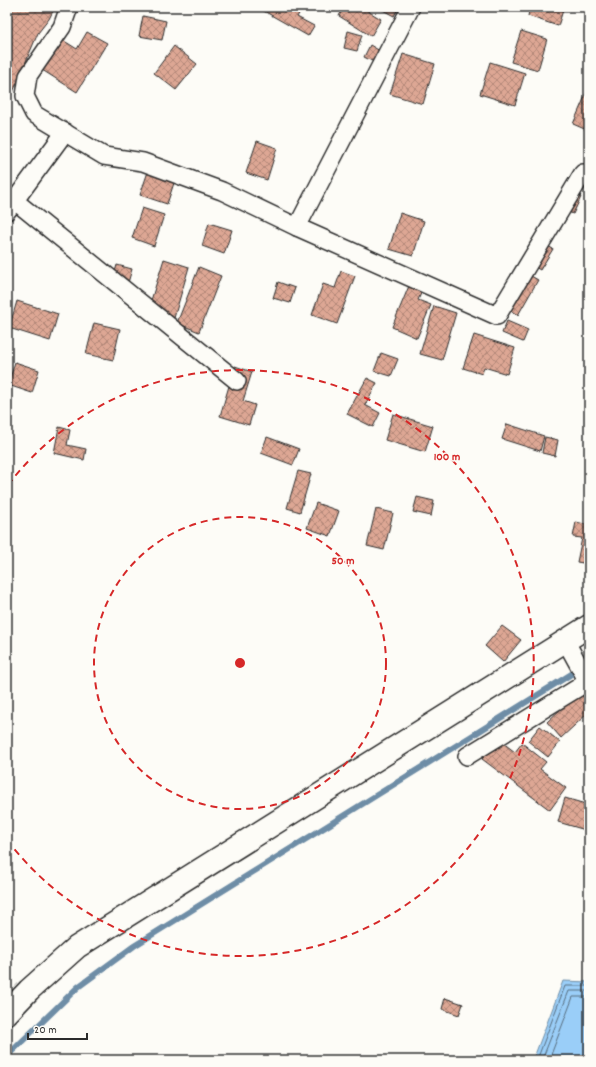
<svg xmlns="http://www.w3.org/2000/svg" width="596" height="1067" font-family="Dekko,sans-serif">
<defs>
<pattern id="building-cross-hatch" width="8" height="8" patternUnits="userSpaceOnUse"><rect width="8" height="8" fill="#dda794"/><path d="M0 0l8 8M0 8l8-8" fill="none" stroke="#b38879"/></pattern>
</defs>
<rect width="100%" height="100%" fill="#fdfcf7"/>
<filter id="ink" filterUnits="userSpaceOnUse"><feTurbulence type="fractalNoise" baseFrequency=".025" numOctaves="2"/><feDisplacementMap in="SourceGraphic" scale="8" xChannelSelector="R" yChannelSelector="G"/><feConvolveMatrix kernelMatrix="1 2 1 2 8 2 1 2 1" color-interpolation-filters="sRGB"/></filter>
<g filter="url(#ink)">
<polygon fill="#9acef8" stroke="#6e8da6" points="563,981 589,982 589,1060 533,1060"/>
<g fill="none" stroke-linecap="round" stroke-linejoin="round">
<g stroke="#576c7d" stroke-width="1">
<polyline points="537,1060 565,986 589,986"/>
<polyline points="542,1060 569,991 589,991"/>
<polyline points="549,1060 573,997 589,997"/>
</g>
<polyline stroke="#6e8da6" stroke-width="6" points="7,1056 78,987 134,946 573,673"/>
</g>
<g fill="url(#building-cross-hatch)" stroke="#2b2b2b">
<polygon points="10,7 55,7 49,19 38,33 13,92 7,89 7,19 10,15 7,13"/>
<polygon points="264,7 303,7 297,17 314,26 308,36 262,10"/>
<polygon points="344,7 361,7 381,19 371,36 339,16"/>
<polygon points="377,7 399,7 394,16"/>
<polygon points="530,7 564,7 558,26 528,16"/>
<polygon points="143,16 166,21 162,40 139,36"/>
<polygon points="348,31 362,35 357,51 344,48"/>
<polygon points="521,31 547,39 538,70 511,62"/>
<polygon points="87,32 107,43 77,92 39,68 58,37 77,49"/>
<polygon points="370,45 380,51 374,62 364,57"/>
<polygon points="174,46 197,64 176,90 154,73"/>
<polygon points="403,54 435,64 423,104 390,94"/>
<polygon points="490,62 525,73 515,105 480,94"/>
<polygon points="589,87 589,131 573,124"/>
<polygon points="257,141 277,148 267,180 246,173"/>
<polygon points="150,166 177,174 167,204 140,195"/>
<polygon points="569,191 581,197 573,214 561,209"/>
<polygon points="142,208 164,215 154,246 132,238"/>
<polygon points="400,213 424,221 413,256 389,249"/>
<polygon points="209,223 232,230 224,254 202,246"/>
<polygon points="536,239 553,249 540,270 524,260"/>
<polygon points="164,259 189,267 174,318 148,310"/>
<polygon points="117,265 132,269 125,293 110,288"/>
<polygon points="199,267 221,276 199,332 177,323"/>
<polygon points="519,269 538,280 518,315 499,304"/>
<polygon points="341,271 355,276 337,324 312,315 323,284 335,288"/>
<polygon points="411,281 424,287 418,300 431,305 417,338 392,327"/>
<polygon points="278,282 295,288 290,303 273,298"/>
<polygon points="17,301 58,314 50,341 9,328"/>
<polygon points="434,306 456,313 442,360 420,354"/>
<polygon points="507,321 528,330 523,342 502,333"/>
<polygon points="94,323 120,329 113,360 86,354"/>
<polygon points="474,335 515,348 507,374 484,367 482,374 463,368"/>
<polygon points="381,353 398,359 391,376 374,371"/>
<polygon points="15,362 39,370 32,393 8,385"/>
<polygon points="235,366 252,372 243,401 255,405 249,425 220,416"/>
<polygon points="367,378 377,383 365,405 380,413 373,427 347,414"/>
<polygon points="393,414 433,426 425,452 385,440"/>
<polygon points="507,424 544,436 540,451 502,439"/>
<polygon points="59,427 70,430 67,445 86,449 84,460 54,453"/>
<polygon points="267,437 299,449 293,465 261,453"/>
<polygon points="545,437 558,440 555,456 542,453"/>
<polygon points="298,471 311,474 300,512 287,508"/>
<polygon points="417,497 434,501 431,516 413,512"/>
<polygon points="316,503 339,511 330,536 307,528"/>
<polygon points="376,509 393,513 384,550 367,546"/>
<polygon points="576,522 589,525 589,564 577,562 582,538 573,537"/>
<polygon points="502,626 521,640 503,662 485,646"/>
<polygon points="579,692 589,702 589,712 561,738 547,722"/>
<polygon points="540,726 560,742 548,757 528,741"/>
<polygon points="498,739 515,752 522,743 546,762 540,769 566,788 550,810 482,759"/>
<polygon points="565,798 589,805 589,831 558,822"/>
<polygon points="445,998 463,1004 459,1015 442,1009"/>
</g>
<g fill="none" stroke-linecap="round" stroke-linejoin="round">
<g stroke="#2b2b2b" stroke-width="20">
<g id="minor">
<polyline points="69,7 62,27 28,76 25,96 34,114 104,156 143,162 222,191 297,227 497,316 583,173"/>
<polyline points="15,201 237,381"/>
<polyline points="7,211 65,132"/>
<polyline points="297,227 411,7"/>
<polyline points="565,640 588,682"/>
<polyline points="467,756 589,681"/>
</g>
</g>
<g stroke="#2b2b2b" stroke-width="25">
<polyline id="tertiary" points="7,1013 29,990 77,947 589,626"/>
</g>
<use href="#minor" stroke="#fdfcf7" stroke-width="17"/>
<use href="#tertiary" stroke="#fdfcf7" stroke-width="22"/>
</g>
</g>
<g fill="none" stroke="#d62828" stroke-width="2" stroke-dasharray="7 5">
<circle cx="240" cy="663" r="146"/>
<path d="M8 485A293 293 0 1 1 8 841"/>
</g>
<circle cx="240" cy="663" r="6" fill="#d62828" stroke="#fdfcf7" stroke-width="2"/>
<g font-size="12" text-anchor="middle" font-weight="bold" fill="#d62828" stroke="#fdfcf7" stroke-width="3" stroke-linejoin="round" paint-order="stroke">
<text x="447" y="460">100 m</text>
<text x="343" y="564">50 m</text>
</g>
<rect width="596" height="1067" fill="none" stroke="#fdfcf7" stroke-width="24"/>
<rect x="12" y="12" width="572" height="1043" fill="none" stroke="#2b2b2b" stroke-width="1.5" filter="url(#ink)"/>
<path d="M28 1033v6h59v-6" fill="none" stroke="#2b2b2b" stroke-width="2"/>
<text x="34" y="1033" font-size="12" fill="#2b2b2b" stroke="#fdfcf7" stroke-width="3" paint-order="stroke">20 m</text>
</svg>
